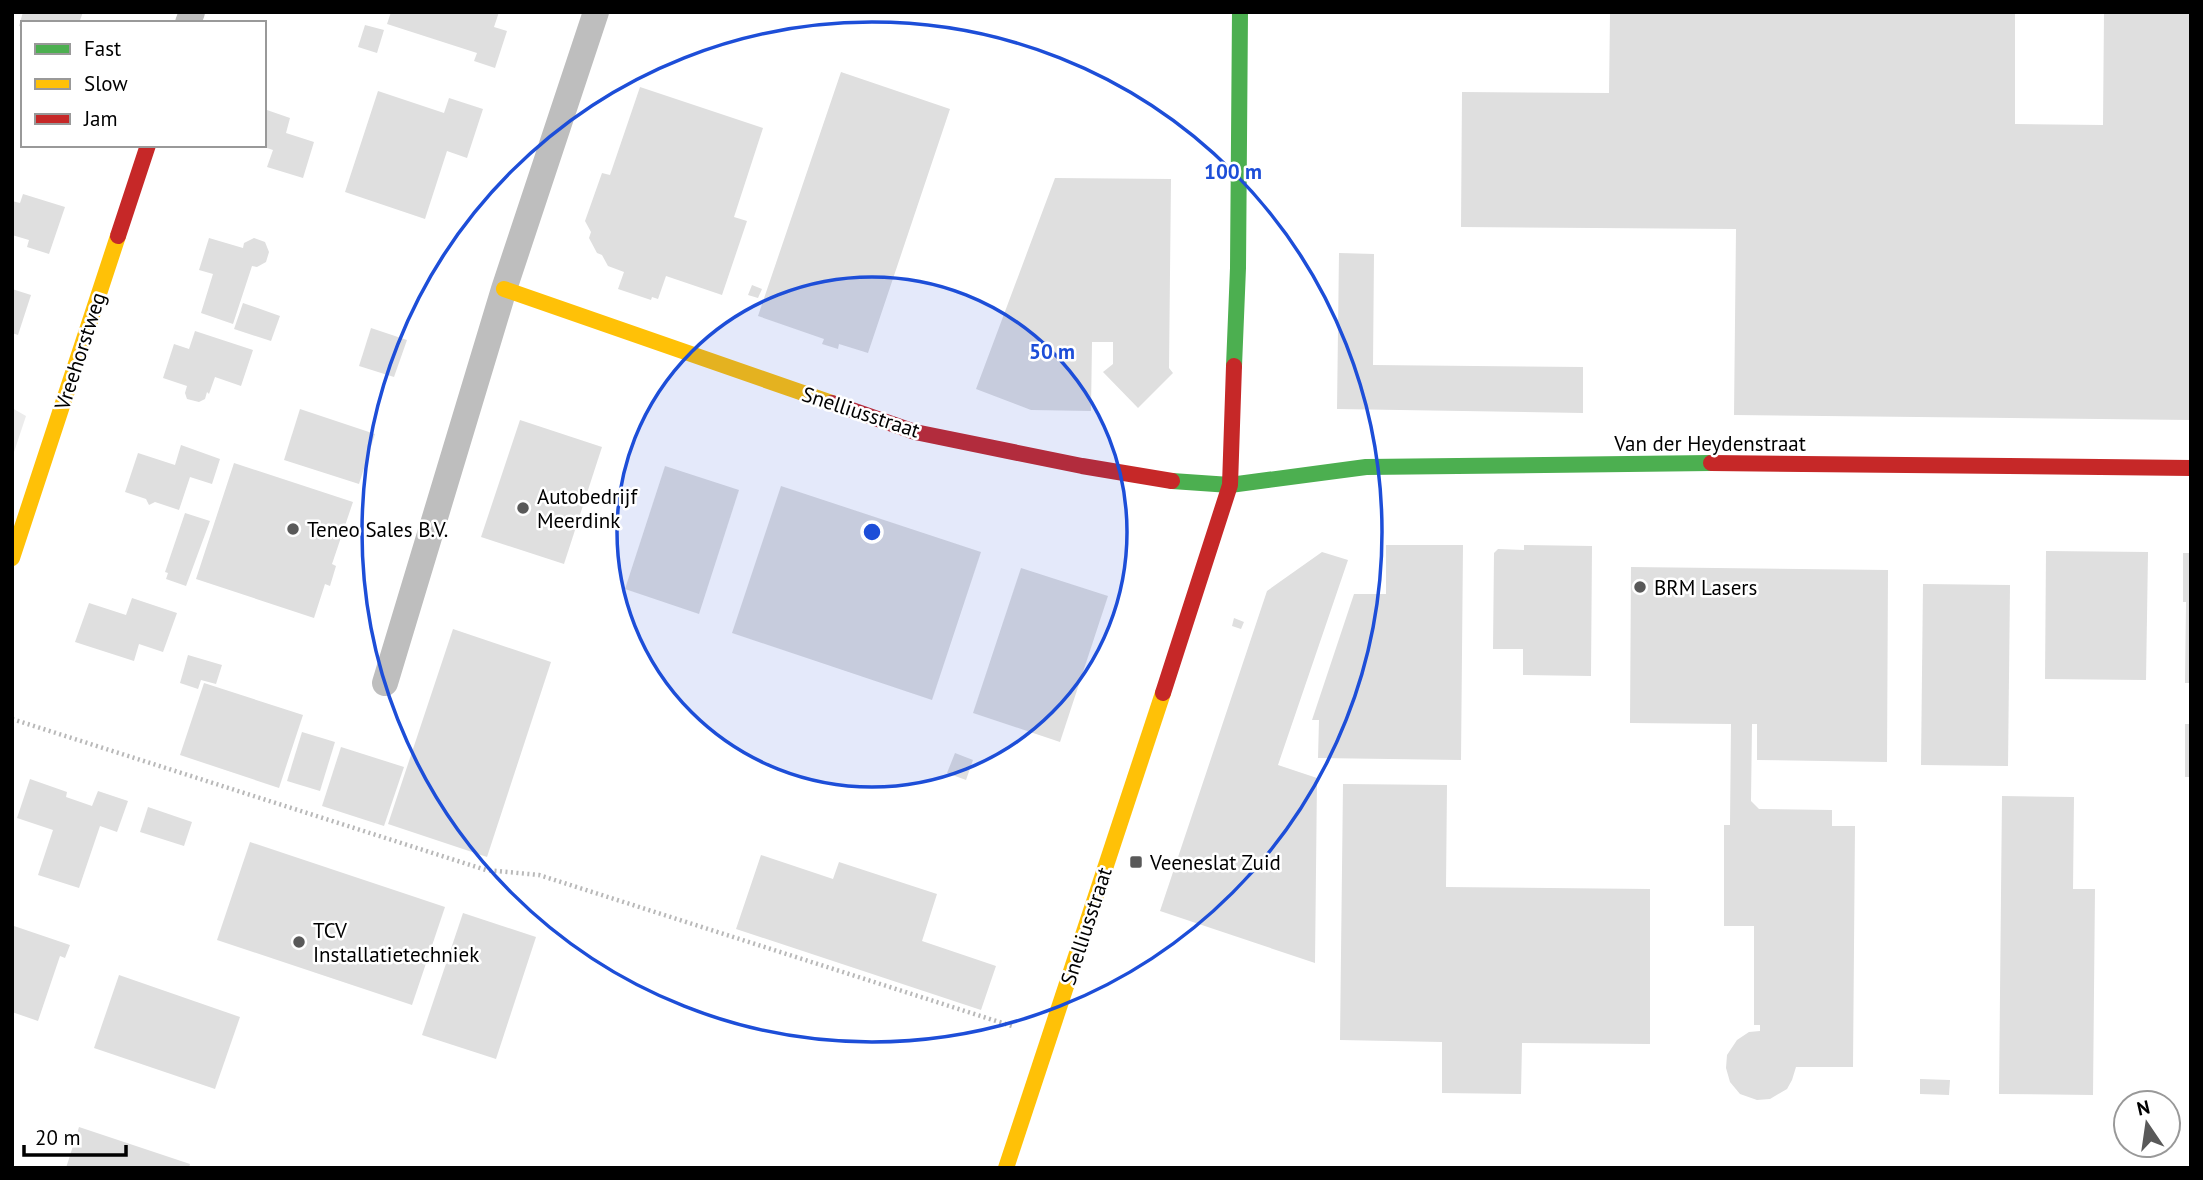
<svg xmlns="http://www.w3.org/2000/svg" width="2203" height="1180" font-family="'PT Sans',sans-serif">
<rect width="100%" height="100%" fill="#fff"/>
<polygon fill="#ececec" points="12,408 26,416 12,458"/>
<g fill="#dfdfdf">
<polygon points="23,12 83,12 79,23 23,23 23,27 19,26"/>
<polygon points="391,12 499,12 494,27 507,31 495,68 474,61 477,53 387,24"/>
<polygon points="1610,12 2015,12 2015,124 2103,125 2104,12 2191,12 2191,420 1734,415 1736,229 1461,227 1462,92 1609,93"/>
<polygon points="365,25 384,30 377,53 358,47"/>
<polygon points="841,72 950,109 868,353 839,344 838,349 822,344 824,339 758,316"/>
<polygon points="640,87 763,128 734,217 747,221 722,295 666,276 658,299 652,297 651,300 618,289 624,272 608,266 602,255 597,253 589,238 591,232 585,221 602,173 610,175"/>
<polygon points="378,91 444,113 449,98 483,109 467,158 447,151 425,219 345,192"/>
<polygon points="264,109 290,118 286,133 314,142 303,178 267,167 273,150 264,147"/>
<polygon points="1055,178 1171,179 1169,368 1173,373 1138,408 1103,372 1113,364 1113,342 1092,342 1091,411 1031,410 976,389"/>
<polygon points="23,194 65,207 49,254 27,247 29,240 12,235 12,201 20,203"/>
<polygon points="209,238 243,248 244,243 254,238 265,242 269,252 266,262 257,267 252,266 233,324 201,313 213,274 199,270"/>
<polygon points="1339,253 1374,254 1373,365 1583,367 1583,413 1337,409"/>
<polygon points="752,285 762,289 758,298 748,295"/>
<polygon points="12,289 31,295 18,335 12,333"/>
<polygon points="243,303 280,316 271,341 234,329"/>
<polygon points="371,328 407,340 394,377 359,366"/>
<polygon points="195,331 253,350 241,386 215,377 209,394 207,392 205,399 199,402 187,399 185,393 187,386 163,378 174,344 189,349"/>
<polygon points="300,409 375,434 359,484 284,460"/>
<polygon points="520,420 602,447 564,564 481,537"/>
<polygon points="181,445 220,459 212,484 190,477 179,510 155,502 149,505 146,499 125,492 138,453 175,465"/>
<polygon points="234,463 353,502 332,564 336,566 330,586 325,584 314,618 196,579"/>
<polygon points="665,466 739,490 699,614 625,589"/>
<polygon points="781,486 981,552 932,700 732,633"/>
<polygon points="185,513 210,521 186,586 166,579 168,573 165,572"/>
<polygon points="1386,545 1463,545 1461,760 1318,758 1319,720 1312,720 1354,594 1386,594"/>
<polygon points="1524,545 1592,546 1591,676 1523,675 1523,649 1493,649 1494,553 1498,549 1524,550"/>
<polygon points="2046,551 2148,552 2146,680 2045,679"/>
<polygon points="1322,552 1348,560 1278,765 1317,778 1315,963 1160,911 1267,591"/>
<polygon points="2183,553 2191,553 2191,683 2185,683 2186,602 2183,602"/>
<polygon points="1631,567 1888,570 1887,762 1757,760 1757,724 1752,724 1751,801 1759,809 1832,810 1832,826 1855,826 1853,1067 1796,1067 1792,1080 1787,1089 1770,1099 1757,1100 1740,1094 1730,1082 1726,1068 1727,1055 1737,1040 1749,1032 1760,1031 1760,1025 1754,1025 1754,926 1724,926 1724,825 1730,825 1731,724 1630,723"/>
<polygon points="1021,568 1108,596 1060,742 973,713"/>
<polygon points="1923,584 2010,585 2008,766 1921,765"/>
<polygon points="132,598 177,613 163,652 139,644 134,661 75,642 89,603 126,615"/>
<polygon points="1234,618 1244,622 1241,629 1232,626"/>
<polygon points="453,629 551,662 487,857 388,824"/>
<polygon points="188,655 222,665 216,684 201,680 198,689 180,683"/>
<polygon points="204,683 303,715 279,788 180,755"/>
<rect x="2185" y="724" width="6" height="53"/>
<polygon points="302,732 335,742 320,791 287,781"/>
<polygon points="341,747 404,767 384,826 322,806"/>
<polygon points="955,753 973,760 966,780 947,773"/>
<polygon points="30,779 67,792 66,797 92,806 98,791 128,801 117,832 100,826 79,888 38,875 53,830 17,818"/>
<polygon points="1343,784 1447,785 1446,887 1650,889 1650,1044 1522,1043 1521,1094 1442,1093 1442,1042 1340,1040"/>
<polygon points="2002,796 2074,797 2073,889 2095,889 2093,1095 1999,1094"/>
<polygon points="148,807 192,822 184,846 140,832"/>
<polygon points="250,842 445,907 412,1005 217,940"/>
<polygon points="761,855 833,879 839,862 937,894 922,941 996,966 981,1010 736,929"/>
<polygon points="463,913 536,937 496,1059 422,1035"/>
<polygon points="14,926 70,945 65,958 60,956 38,1021 12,1012"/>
<polygon points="119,975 240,1017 215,1089 94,1048"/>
<polygon points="1920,1079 1950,1080 1949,1095 1920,1094"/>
<polygon points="79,1127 190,1164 189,1168 66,1168"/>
</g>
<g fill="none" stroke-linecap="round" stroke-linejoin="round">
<polyline stroke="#b9b9b9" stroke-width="4.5" stroke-dasharray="2 3.5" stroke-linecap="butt" points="12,719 486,870 539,875 1015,1027"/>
<g stroke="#bebebe" stroke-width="26">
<polyline points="188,23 192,12"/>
<polyline points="385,683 504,289 596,12"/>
</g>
<g stroke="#4caf50" stroke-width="16">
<polyline points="1234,366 1238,268 1240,12"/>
<polyline points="1172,481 1230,485 1366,467 1711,463"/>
</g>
<g stroke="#ffc107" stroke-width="16">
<polyline points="504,289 832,403"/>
<polyline points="12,558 118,236"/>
<polyline points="1006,1168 1163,693"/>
</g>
<g stroke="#c62828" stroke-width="16">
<polyline points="118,236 148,145"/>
<polyline points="832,403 915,432 1082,466 1172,481"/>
<polyline points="1711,463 2191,468"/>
<polyline points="1163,693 1230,485 1234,366"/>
</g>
</g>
<circle cx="872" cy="532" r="255" fill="#1d4ed8" fill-opacity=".12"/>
<g fill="none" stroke="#1d4ed8" stroke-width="3.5">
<circle cx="872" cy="532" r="255"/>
<circle cx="872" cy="532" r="510"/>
</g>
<g fill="#595959" stroke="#fff" stroke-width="2.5">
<circle cx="523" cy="508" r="7"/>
<circle cx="293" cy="529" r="7"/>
<circle cx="1640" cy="587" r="7"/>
<rect x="1129" y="855" width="14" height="14" rx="3.5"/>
<circle cx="299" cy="942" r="7"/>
</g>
<g text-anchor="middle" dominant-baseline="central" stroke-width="5" stroke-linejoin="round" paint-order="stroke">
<g font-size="21" fill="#000" stroke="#fff">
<text transform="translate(80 351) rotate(-72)">Vreehorstweg</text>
<text transform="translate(861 412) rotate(18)">Snelliusstraat</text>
<text x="1710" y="443">Van der Heydenstraat</text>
<text transform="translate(1086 926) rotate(-72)">Snelliusstraat</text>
</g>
<g font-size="21" fill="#000" stroke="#fff" text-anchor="start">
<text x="537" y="496">Autobedrijf<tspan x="537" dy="24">Meerdink</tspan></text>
<text x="307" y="529">Teneo Sales B.V.</text>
<text x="1654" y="587">BRM Lasers</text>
<text x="1150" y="862">Veeneslat Zuid</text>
<text x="313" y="930">TCV<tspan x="313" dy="24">Installatietechniek</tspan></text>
</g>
</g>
<circle cx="872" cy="532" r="10" fill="#1d4ed8" stroke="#fff" stroke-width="3.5"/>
<g font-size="21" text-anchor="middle" font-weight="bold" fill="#1d4ed8" stroke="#fff" stroke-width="5" stroke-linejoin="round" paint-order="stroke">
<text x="1233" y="179">100 m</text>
<text x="1052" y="359">50 m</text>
</g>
<rect width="2203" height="1180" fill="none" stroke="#000000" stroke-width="28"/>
<rect x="21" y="21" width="245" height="126" fill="#ffffff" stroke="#999999" stroke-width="2"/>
<rect x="35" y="44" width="35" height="10" fill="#4caf50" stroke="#999999" stroke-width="2"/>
<text x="84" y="56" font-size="21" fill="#000000">Fast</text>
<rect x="35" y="79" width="35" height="10" fill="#ffc107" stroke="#999999" stroke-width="2"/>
<text x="84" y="91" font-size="21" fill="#000000">Slow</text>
<rect x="35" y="114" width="35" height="10" fill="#c62828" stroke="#999999" stroke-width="2"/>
<text x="84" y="126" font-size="21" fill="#000000">Jam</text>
<g transform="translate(2147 1124) rotate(347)"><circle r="33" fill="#ffffff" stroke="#999999" stroke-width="2"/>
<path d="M0-5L12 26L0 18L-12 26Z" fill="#595959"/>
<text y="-10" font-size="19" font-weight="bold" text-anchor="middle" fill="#000000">N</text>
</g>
<path d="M24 1145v10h102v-10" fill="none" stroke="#000000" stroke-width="3.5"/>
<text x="35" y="1145" font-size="21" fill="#000000" stroke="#ffffff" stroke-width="5" paint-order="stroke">20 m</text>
</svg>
